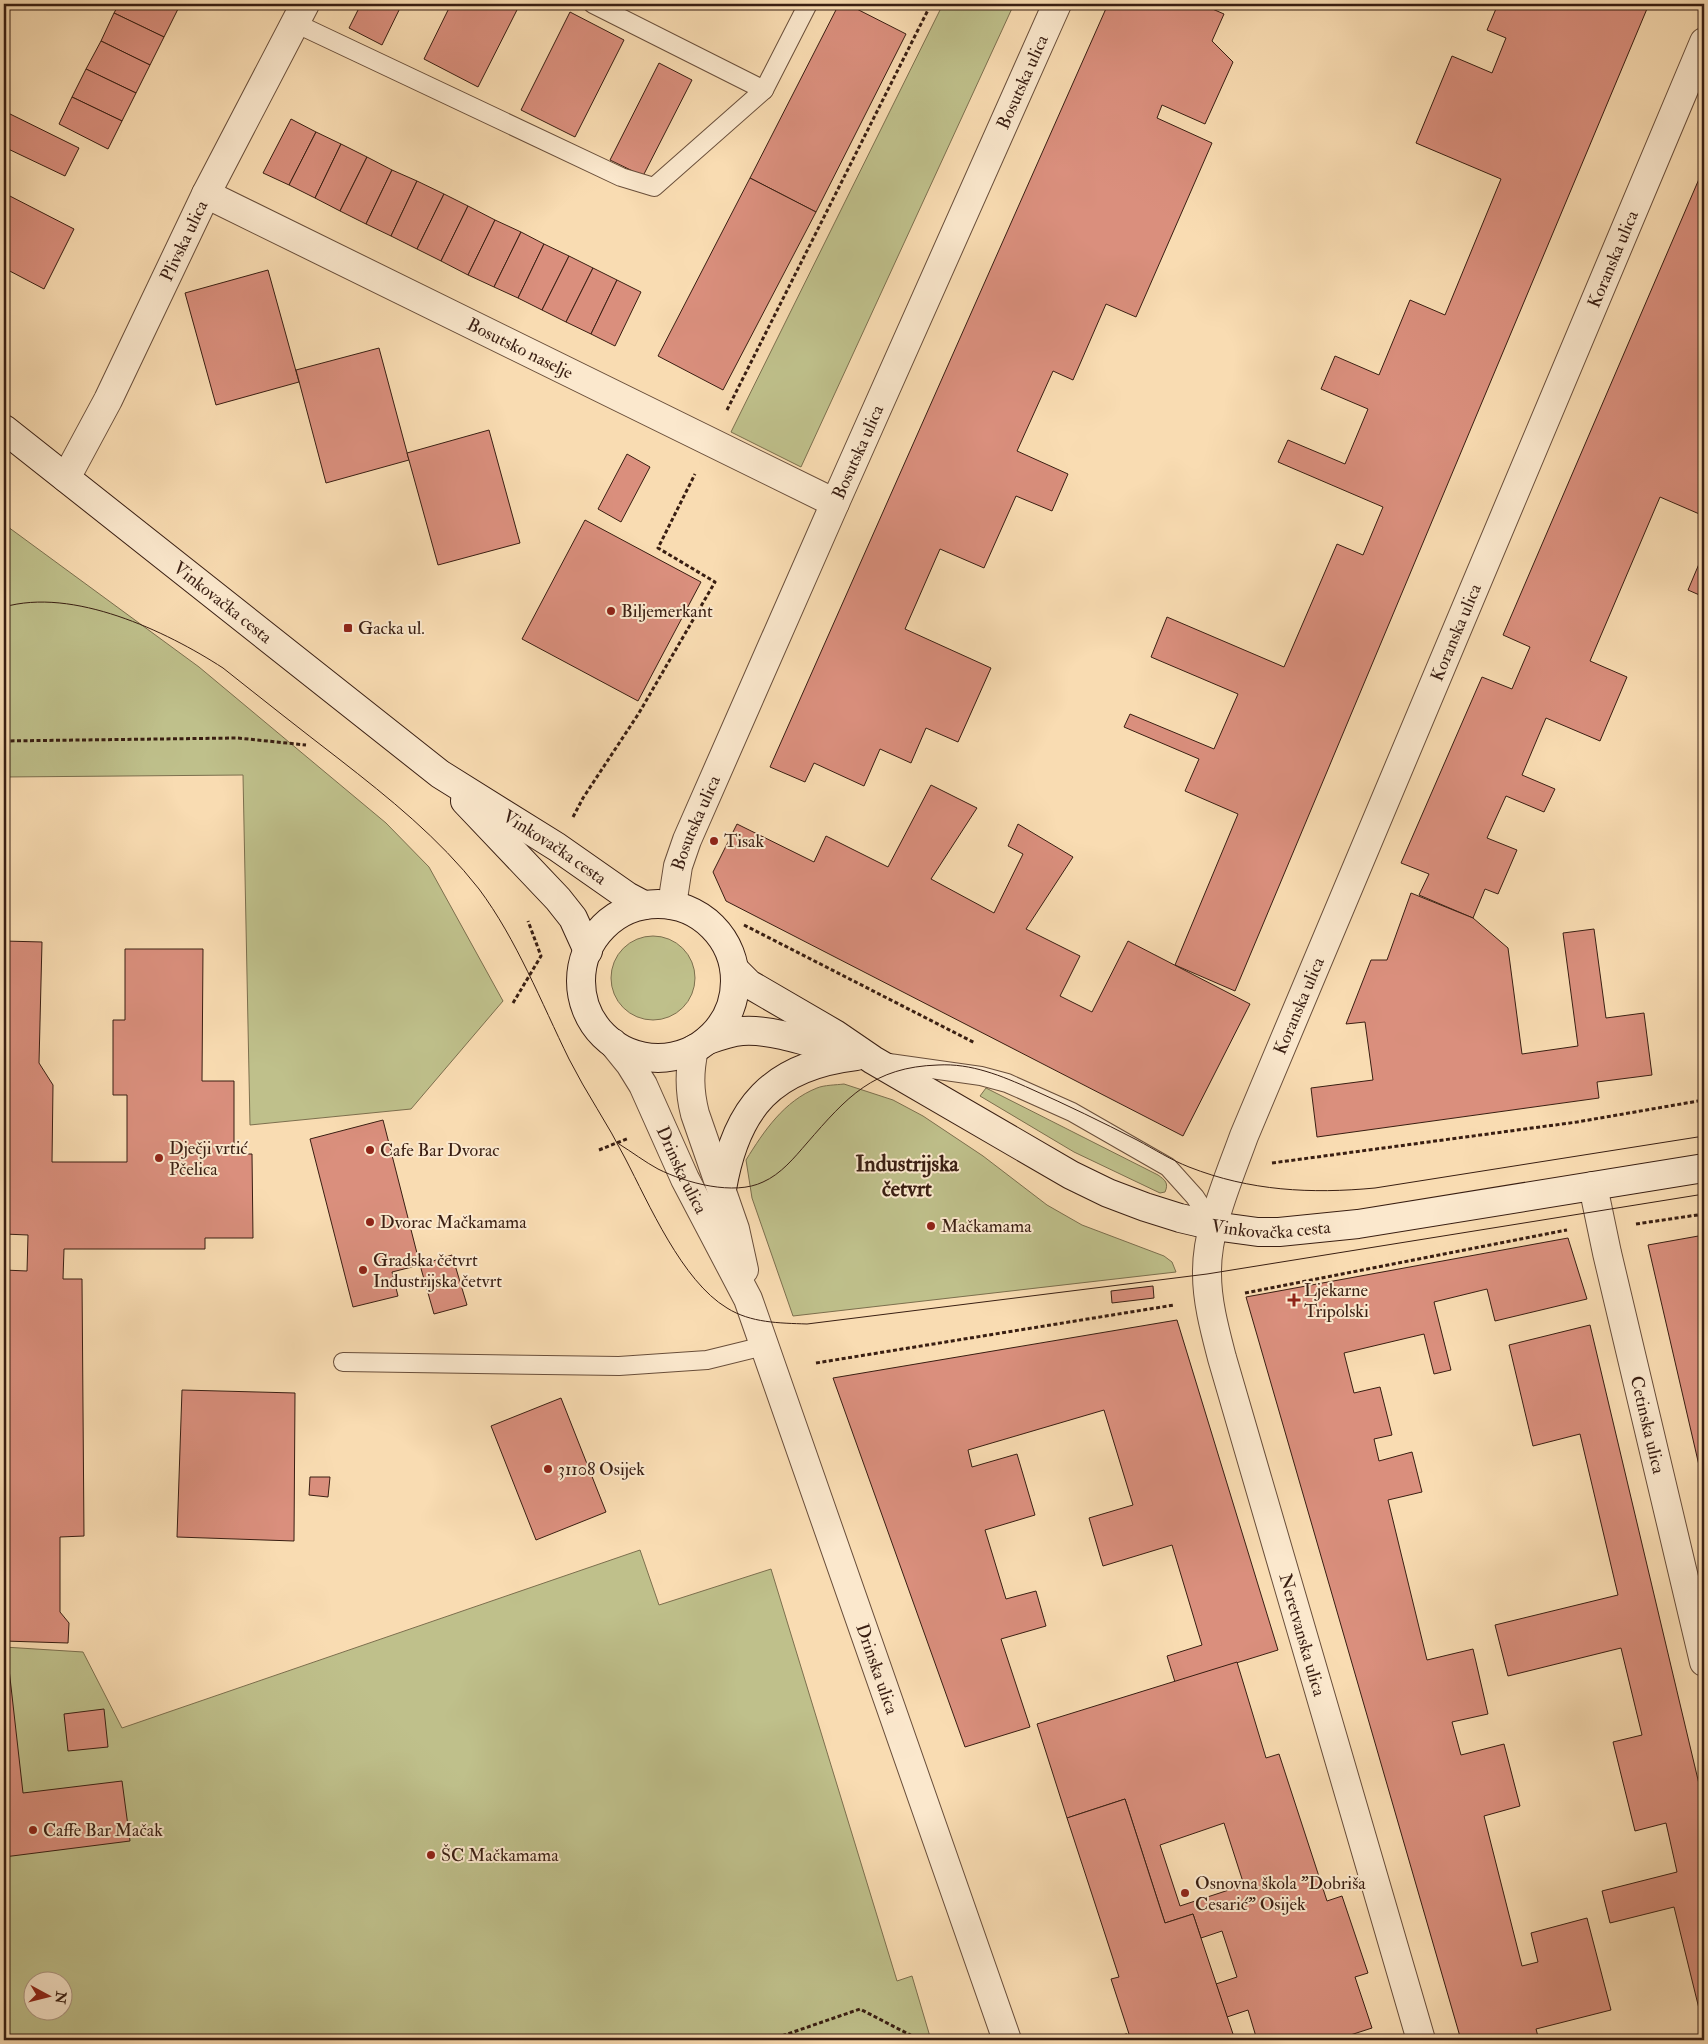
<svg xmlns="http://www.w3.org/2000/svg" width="1708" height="2044" font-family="'IM FELL Double Pica',serif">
<rect width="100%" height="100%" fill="#f9dcb2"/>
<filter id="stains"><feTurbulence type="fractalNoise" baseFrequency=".004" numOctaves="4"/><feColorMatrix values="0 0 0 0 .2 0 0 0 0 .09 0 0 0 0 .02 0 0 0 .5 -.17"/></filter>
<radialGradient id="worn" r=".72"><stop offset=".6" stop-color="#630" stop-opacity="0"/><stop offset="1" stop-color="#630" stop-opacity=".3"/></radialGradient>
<g fill="#bfc08b" stroke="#7c6f4e" fill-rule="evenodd">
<polygon points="943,4 1014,4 801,467 731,432"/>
<polygon points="4,524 199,667 386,823 429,867 503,1001 411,1109 250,1125 243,775 4,777"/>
<circle cx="653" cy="978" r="42"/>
<path d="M 844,1084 L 893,1100 L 923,1116 L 983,1156 L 1047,1205 L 1082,1225 L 1164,1256 L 1172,1262 L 1176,1272 L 793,1316 L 752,1198 L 746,1160 C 764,1131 784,1101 817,1088 C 824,1085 836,1085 844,1084 Z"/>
<path d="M 986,1088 L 1158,1175 C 1165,1180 1169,1183 1165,1192 L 1160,1193 L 1074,1152 L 980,1096 Z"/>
<path d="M 640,1550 L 659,1605 L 771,1569 L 897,1981 L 912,1976 L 931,2040 L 4,2040 L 4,1647 L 83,1652 L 122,1728 ZM 32,1982 L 62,1982 L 62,2012 L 32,2012 Z"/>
</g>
<g fill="#da8f7d" stroke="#391e12" fill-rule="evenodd">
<polygon points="119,4 166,4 178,9 164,37 114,13"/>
<polygon points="361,4 402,4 382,45 349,28"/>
<polygon points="451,4 520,4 478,87 424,59"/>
<polygon points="839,4 847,4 906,34 816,212 750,178"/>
<polygon points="1108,4 1201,4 1224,14 1212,41 1233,62 1205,124 1162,105 1157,118 1212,143 1136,317 1106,304 1073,380 1053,371 1017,451 1068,474 1052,511 1016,496 984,568 940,549 905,629 991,668 958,742 926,728 911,763 880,749 864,786 814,763 805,782 770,767"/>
<polygon points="1498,4 1649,4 1235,991 1175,965 1238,814 1185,791 1199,759 1124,727 1130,714 1214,749 1238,694 1151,657 1167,617 1284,667 1337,544 1363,555 1383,507 1278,462 1288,440 1345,464 1368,409 1321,389 1335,356 1379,375 1410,300 1445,315 1501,179 1416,143 1452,56 1492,73 1506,38 1487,30"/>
<polygon points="570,12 624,40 575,137 521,110"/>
<polygon points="114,13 164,37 150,65 101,41"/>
<polygon points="101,41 150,65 136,93 86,69"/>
<polygon points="659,63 692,80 643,176 610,160"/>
<polygon points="86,69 136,93 122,121 72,97"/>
<polygon points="72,97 122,121 108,149 59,124"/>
<polygon points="4,111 79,148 65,176 4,147"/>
<polygon points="291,119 316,132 289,185 263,173"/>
<polygon points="316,132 341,144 315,198 289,185"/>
<polygon points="341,144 367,157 340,211 315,198"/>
<polygon points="367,157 392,170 366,224 340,211"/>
<polygon points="392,170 417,181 391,236 366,224"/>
<polygon points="1702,172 1704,173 1704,478 1700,487 1704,488 1704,516 1660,497 1590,661 1627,677 1600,741 1546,718 1522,775 1555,789 1544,812 1506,796 1487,838 1517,850 1498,894 1485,889 1473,918 1419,895 1429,874 1401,863 1482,677 1512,689 1530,647 1503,635"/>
<polygon points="750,178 816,212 723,390 658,356"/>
<polygon points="417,181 444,194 417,249 391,236"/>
<polygon points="4,193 74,229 44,289 4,268"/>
<polygon points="444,194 468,206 441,261 417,249"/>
<polygon points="468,206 495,220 468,275 441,261"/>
<polygon points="495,220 521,232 494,287 468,275"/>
<polygon points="521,232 544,244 518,298 494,287"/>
<polygon points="544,244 569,256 542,310 518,298"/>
<polygon points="569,256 593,268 566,322 542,310"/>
<polygon points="593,268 617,280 591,334 566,322"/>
<polygon points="268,270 299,382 216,405 185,293"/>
<polygon points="617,280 641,292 615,346 591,334"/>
<polygon points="379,348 409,460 326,483 296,370"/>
<polygon points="489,430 520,543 438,565 407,453"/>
<polygon points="627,454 650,467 621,522 598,509"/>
<polygon points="585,520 701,582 638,701 522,639"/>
<polygon points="1704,552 1704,597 1688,590"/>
<polygon points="931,785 977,808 931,879 994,913 1023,854 1008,846 1018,824 1073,857 1026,929 1080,956 1060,996 1092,1012 1128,941 1250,1004 1183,1136 726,901 713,872 737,824 814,862 826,836 888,867"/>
<polygon points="1411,893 1473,918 1508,948 1522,1054 1578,1046 1563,933 1594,929 1606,1018 1644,1013 1652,1075 1597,1082 1599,1098 1317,1137 1311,1088 1373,1080 1365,1022 1346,1024 1371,960 1387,960"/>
<polygon points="4,941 42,942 39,1063 53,1085 52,1162 127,1162 127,1095 113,1095 113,1020 125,1020 125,949 203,949 202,1081 234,1081 234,1154 252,1154 253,1238 205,1238 205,1249 64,1249 63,1279 82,1279 84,1536 60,1537 60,1612 69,1623 68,1643 4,1641 4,1270 27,1271 28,1235 4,1234"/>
<polygon points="383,1120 420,1265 392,1272 398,1296 353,1307 310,1139"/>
<polygon points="1704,1235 1704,1487 1648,1245"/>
<polygon points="1568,1238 1587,1299 1495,1321 1487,1289 1434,1302 1451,1370 1434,1374 1424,1334 1344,1353 1354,1393 1380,1387 1392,1435 1374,1439 1379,1461 1412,1452 1422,1492 1388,1500 1427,1660 1473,1649 1488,1714 1452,1722 1461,1755 1504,1744 1520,1806 1484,1816 1522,1966 1538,1962 1531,1933 1587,1918 1611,2010 1536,2029 1539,2040 1461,2040 1246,1297"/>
<polygon points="452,1255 467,1305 434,1314 420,1265"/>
<polygon points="1153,1286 1154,1298 1112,1303 1111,1291"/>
<polygon points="1177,1320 1278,1650 1175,1682 1167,1656 1202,1645 1172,1545 1103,1566 1089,1518 1133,1505 1104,1410 968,1450 972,1467 1017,1454 1035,1515 985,1530 1006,1599 1036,1591 1046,1626 1001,1639 1030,1727 965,1747 833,1378"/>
<polygon points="1590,1325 1704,1805 1704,2029 1674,1907 1610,1923 1602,1891 1677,1872 1666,1823 1635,1831 1613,1742 1642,1735 1621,1648 1508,1676 1495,1625 1618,1595 1580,1434 1533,1446 1509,1345"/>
<polygon points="182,1390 295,1393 294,1541 177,1537"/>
<polygon points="561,1398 606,1512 536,1540 491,1426"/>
<polygon points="310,1477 330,1477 328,1497 309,1495"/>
<path d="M 1237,1662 L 1266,1758 L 1279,1754 L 1327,1901 L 1342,1896 L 1368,1973 L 1355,1977 L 1372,2028 L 1335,2040 L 1257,2040 L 1248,2010 L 1227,2017 L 1216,1984 L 1237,1977 L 1222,1931 L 1201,1938 L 1193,1914 L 1165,1923 L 1125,1799 L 1067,1818 L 1037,1724 ZM 1224,1823 L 1244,1885 L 1180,1906 L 1160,1845 Z"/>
<polygon points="9,1669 23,1793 122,1781 130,1841 4,1857 4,1670"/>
<polygon points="104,1709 108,1747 68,1751 64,1714"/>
<polygon points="1125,1799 1165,1923 1193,1914 1235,2040 1131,2040 1111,1979 1119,1977 1067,1818"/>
</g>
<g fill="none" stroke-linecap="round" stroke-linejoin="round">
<g stroke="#694e3a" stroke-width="20">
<g id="service">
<polyline points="593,4 764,90"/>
<polyline points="295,23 621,177 654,187 764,90 808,4"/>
<polyline points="889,1063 981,1076 1007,1083 1072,1112 1168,1167 1195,1197 1214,1226"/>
<polyline points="343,1362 619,1366 707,1360 764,1346"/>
</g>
</g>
<g stroke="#694e3a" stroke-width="30">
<g id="minor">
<path id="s1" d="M 206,194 L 835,503"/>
<path id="s2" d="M 66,478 L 108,400 L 206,194 L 305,4"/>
<path id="s3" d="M 672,905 L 678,866 L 687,840 L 835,503 L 1057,4"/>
<path id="s4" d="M 613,1043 L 630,1064 L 643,1085 L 685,1179 L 748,1299 L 1007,2040"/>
<path d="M 694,1049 C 689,1072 689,1091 695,1114 L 735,1229 L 744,1270"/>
<path id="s5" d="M 1593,1186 L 1607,1253 L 1704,1662"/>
<path id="s6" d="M 1421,2040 L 1222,1358 C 1215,1331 1207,1302 1207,1274 C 1206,1229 1229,1178 1244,1136 L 1704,42"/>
</g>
</g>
<g stroke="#391e12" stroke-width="30">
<g id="secondary">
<path id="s7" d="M 4,429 L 440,774 L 557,847 L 627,896 L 644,905"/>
<polyline points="465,801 558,899 573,918 588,951"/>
<circle cx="658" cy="981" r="77"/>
<path id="s8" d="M 735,970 L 749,984 L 835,1034 L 873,1060 L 1071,1175 L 1108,1193 L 1145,1207 L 1180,1218 L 1214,1226 L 1258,1232 L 1279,1232 L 1358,1224 L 1704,1168"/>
<path d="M 708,1040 C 719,1036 730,1032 742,1031 C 771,1028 820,1046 850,1054"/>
<path d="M 722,1189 C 736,1107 772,1066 856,1056"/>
</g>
</g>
<g stroke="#391e12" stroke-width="3" stroke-dasharray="4 2.5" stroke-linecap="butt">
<polyline points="727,410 931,4"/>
<polyline points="4,741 238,738 306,745"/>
<polyline points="573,817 583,798 639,713 715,582 658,548 695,474"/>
<polyline points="744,925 975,1043"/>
<polyline points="513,1003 541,956 528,921"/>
<polyline points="599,1150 629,1138"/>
<polyline points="1272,1163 1577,1122 1704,1100"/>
<polyline points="1636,1224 1704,1214"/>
<polyline points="1245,1293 1567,1230"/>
<polyline points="816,1363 1174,1305"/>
<polyline points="770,2040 860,2009 920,2040"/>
<polyline points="1111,2040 1129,2034"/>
</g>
<use href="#service" stroke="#fbe8cd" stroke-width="18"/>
<use href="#minor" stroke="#fbe8cd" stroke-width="28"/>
<use href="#secondary" stroke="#fbe8cd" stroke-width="28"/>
<g stroke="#391e12" stroke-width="1">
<path d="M 4,607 C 73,587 166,631 223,668 C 262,699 300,729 339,759 C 389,798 439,838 479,889 C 517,940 541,1002 569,1059 C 586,1093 608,1124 625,1158 C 649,1204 682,1281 727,1308 C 751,1323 779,1323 807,1324 L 1207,1274 L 1704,1194"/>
<path d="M 619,1144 C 632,1152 645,1162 658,1169 C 686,1183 734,1196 763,1182 C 781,1174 794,1158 807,1143 C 847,1097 873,1067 938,1065 C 971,1063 1002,1076 1031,1089 C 1067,1105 1102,1122 1137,1140 C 1154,1149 1171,1160 1189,1167 C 1250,1191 1311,1194 1375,1188 L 1704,1136"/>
</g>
</g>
<g fill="#8f2418" stroke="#fbe8cd" stroke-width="2">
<circle cx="611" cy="611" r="5"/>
<rect x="343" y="623" width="10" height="10" rx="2.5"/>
<circle cx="714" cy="841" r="5"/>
<circle cx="370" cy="1150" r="5"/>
<circle cx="159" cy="1158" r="5"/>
<circle cx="370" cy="1222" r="5"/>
<circle cx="931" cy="1226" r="5"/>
<circle cx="363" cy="1270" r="5"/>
<path d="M1291.5 1292.5h5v5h5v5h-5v5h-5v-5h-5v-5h5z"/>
<circle cx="548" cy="1469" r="5"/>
<circle cx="33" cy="1830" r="5"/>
<circle cx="431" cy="1855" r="5"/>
<circle cx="1185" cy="1893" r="5"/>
</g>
<g text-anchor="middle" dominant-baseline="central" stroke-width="4" stroke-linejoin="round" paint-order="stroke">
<g font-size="18" fill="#391e12" stroke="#fbe8cd">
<text stroke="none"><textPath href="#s3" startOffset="896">Bosutska ulica</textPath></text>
<text stroke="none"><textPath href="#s2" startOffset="265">Plivska ulica</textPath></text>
<text stroke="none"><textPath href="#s6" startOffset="1891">Koranska ulica</textPath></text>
<text stroke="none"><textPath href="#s1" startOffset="350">Bosutsko naselje</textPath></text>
<text stroke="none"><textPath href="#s3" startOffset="491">Bosutska ulica</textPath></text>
<text stroke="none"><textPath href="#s7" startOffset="279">Vinkovačka cesta</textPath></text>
<text stroke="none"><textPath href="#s6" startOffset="1486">Koranska ulica</textPath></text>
<text stroke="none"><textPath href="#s3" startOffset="86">Bosutska ulica</textPath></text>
<text stroke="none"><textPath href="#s7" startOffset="692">Vinkovačka cesta</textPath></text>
<text stroke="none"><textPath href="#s6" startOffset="1081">Koranska ulica</textPath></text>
<text stroke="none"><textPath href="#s4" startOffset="145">Drinska ulica</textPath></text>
<text stroke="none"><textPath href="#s8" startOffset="604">Vinkovačka cesta</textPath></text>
<text stroke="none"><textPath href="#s5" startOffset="245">Cetinska ulica</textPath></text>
<text transform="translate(1302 1635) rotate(74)">Neretvanska ulica</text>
<text stroke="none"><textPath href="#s4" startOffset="682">Drinska ulica</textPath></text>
</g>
<g font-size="18" fill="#391e12" stroke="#fbe8cd" text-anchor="start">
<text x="621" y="611">Biljemerkant</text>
<text x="358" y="628">Gacka ul.</text>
<text x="724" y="841">Tisak</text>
<text x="169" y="1148">Dječji vrtić<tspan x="169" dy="21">Pčelica</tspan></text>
<text x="380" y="1150">Cafe Bar Dvorac</text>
<text x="380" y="1222">Dvorac Mačkamama</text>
<text x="941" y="1226">Mačkamama</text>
<text x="373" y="1260">Gradska četvrt<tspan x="373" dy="21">Industrijska četvrt</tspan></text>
<text x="1304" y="1290">Ljekarne<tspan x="1304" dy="21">Tripolski</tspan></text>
<text x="558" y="1469">31108 Osijek</text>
<text x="43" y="1830">Caffe Bar Mačak</text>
<text x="441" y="1855">ŠC Mačkamama</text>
<text x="1195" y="1883">Osnovna škola "Dobriša<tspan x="1195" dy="21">Cesarić" Osijek</tspan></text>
</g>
<g font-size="22" font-weight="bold" fill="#391e12" stroke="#fbe8cd">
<text x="907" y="1164">Industrijska<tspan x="907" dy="25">četvrt</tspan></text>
</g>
</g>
<rect width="1708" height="2044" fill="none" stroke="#f9dcb2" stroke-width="20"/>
<rect x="5" y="5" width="1698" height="2034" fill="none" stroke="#391e12" stroke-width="2.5"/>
<rect x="10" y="10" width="1688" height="2024" fill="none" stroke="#391e12"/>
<g transform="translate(48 1996) rotate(97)"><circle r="24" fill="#fbe8cd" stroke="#ad9782"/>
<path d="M0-4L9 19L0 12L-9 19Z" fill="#8f2418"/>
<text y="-8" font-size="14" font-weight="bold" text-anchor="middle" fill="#391e12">N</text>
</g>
<rect width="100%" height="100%" filter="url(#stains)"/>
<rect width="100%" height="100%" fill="url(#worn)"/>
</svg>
